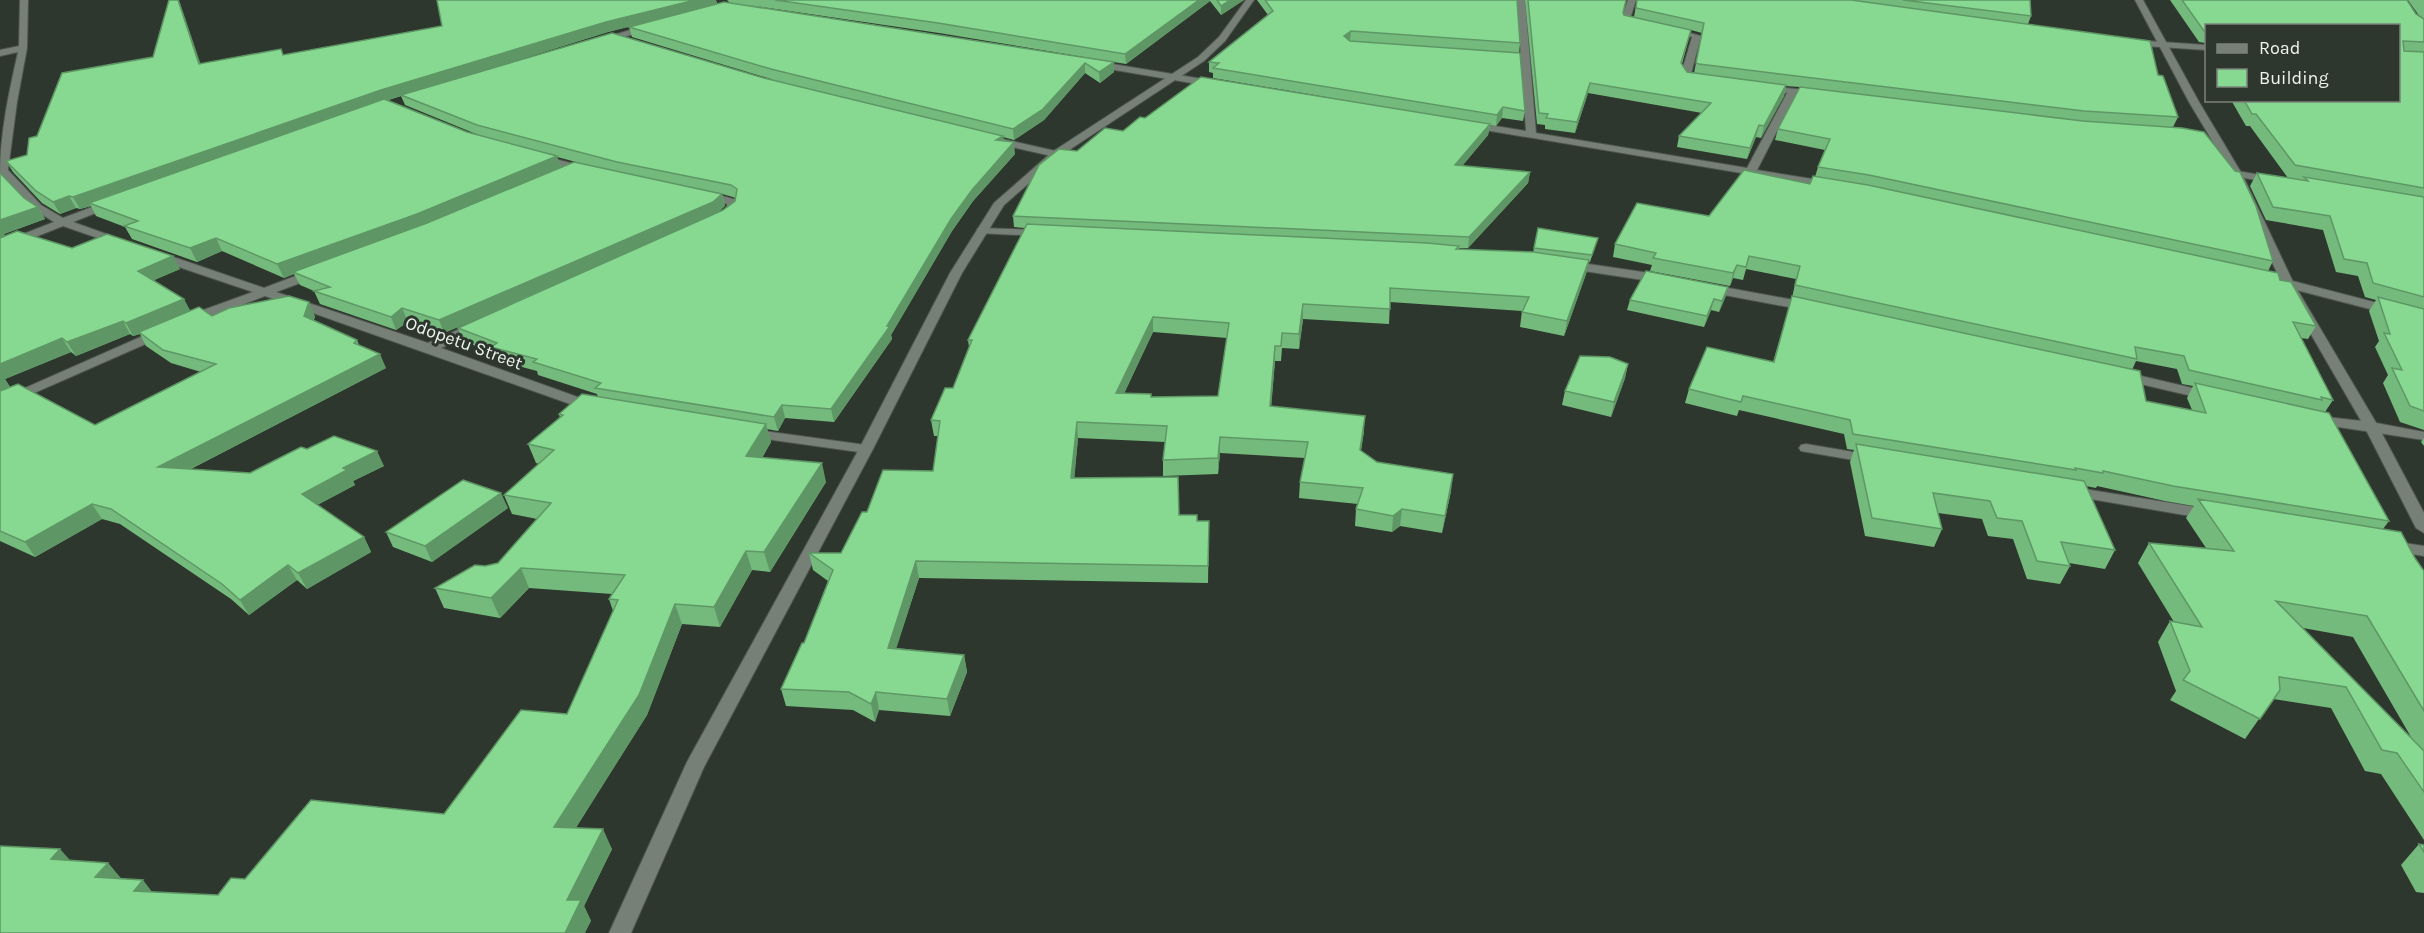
<svg xmlns="http://www.w3.org/2000/svg" width="2424" height="933" font-family="Karla,sans-serif">
<rect width="100%" height="100%" fill="#2e372e"/>
<g fill="none" stroke-linecap="round" stroke-linejoin="round">
<g stroke="#4e564f" stroke-width="2">
<g id="street">
<path d="M 20,0 L 28,0 L 27,48 L 17,102 L 8,170 L 41,205 L 63,218 L 108,201 L 116,201 L 116,205 L 73,222 L 123,240 L 123,244 L 115,244 L 63,226 L 0,251 L 0,243 L 54,222 L 33,209 L 0,174 C 0,133 9,92 18,52 L 0,56 L 0,50 L 19,46 Z"/>
<polygon points="1517,0 1525,0 1536,133 1747,168 1787,93 1764,90 1764,86 1818,91 1823,94 1821,96 1796,94 1757,170 1831,182 1836,185 1831,188 1467,127 1465,125 1470,122 1526,131"/>
<polygon points="1628,0 1636,0 1630,19 1642,22 1642,26 1621,20"/>
<polygon points="650,24 653,25 653,29 601,43 597,40"/>
<polygon points="1668,27 1701,36 1691,74 1704,78 1704,82 1683,78 1681,74 1692,37 1668,31"/>
<polygon points="2133,40 2206,45 2206,50 2130,45 2129,43"/>
<polygon points="1094,61 1215,81 1220,84 1215,87 1091,66 1090,64"/>
<polygon points="994,137 1060,152 1061,154 1056,157 990,142 990,138"/>
<polygon points="540,155 590,168 591,170 586,173 536,160 535,158"/>
<polygon points="2237,171 2273,177 2278,180 2273,183 2233,176 2232,174"/>
<polygon points="704,191 737,200 738,209 726,220 718,220 716,218 727,208 727,204 700,196 700,192"/>
<polygon points="981,228 1041,230 1047,233 1041,236 977,233 977,229"/>
<polygon points="159,252 264,288 311,270 319,270 319,276 276,292 428,343 473,323 483,323 484,326 483,329 441,348 597,404 599,407 597,410 587,410 265,296 194,323 184,323 184,317 253,292 155,259 155,253"/>
<polygon points="1568,261 1663,275 1669,279 1663,283 1564,268 1562,265"/>
<polygon points="2277,277 2424,315 2424,323 2273,284 2273,278"/>
<polygon points="1707,284 1810,303 1816,307 1810,311 1703,291 1701,288"/>
<polygon points="161,328 167,332 166,335 0,408 0,399"/>
<polygon points="2124,372 2214,393 2216,396 2209,400 2119,379 2117,376 2119,373"/>
<polygon points="2317,416 2371,422 2424,432 2424,440 2312,423 2310,420 2312,417"/>
<polygon points="749,429 866,445 873,449 866,453 744,436 742,433"/>
<polygon points="1806,444 1871,455 1878,459 1871,463 1801,451 1799,448 1801,445"/>
<polygon points="2072,487 2208,509 2216,514 2208,519 2067,495 2064,492 2067,489"/>
<polygon points="2391,541 2424,546 2424,556 2385,550 2383,546"/>
</g>
</g>
<g stroke="#4e564f" stroke-width="2">
<g id="secondary">
<polygon points="1246,0 1254,0 1225,41 1204,61 1060,156 1004,205 962,273 873,449 704,767 631,933 609,933 687,762 859,449 950,273 994,203 1052,152 1198,57 1219,37"/>
<polygon points="2135,0 2143,0 2199,102 2242,174 2294,284 2378,426 2424,513 2424,533 2416,528 2364,426 2282,284 2232,174 2189,102"/>
</g>
</g>
<use href="#street" fill="#768076" fill-rule="evenodd"/>
<use href="#secondary" fill="#768076" fill-rule="evenodd"/>
</g>
<g fill="#74ba7c" fill-rule="evenodd">
<path d="M 437,0 L 716,0 L 717,4 L 730,3 L 727,0 L 1244,0 L 1221,15 L 1210,1 L 1126,64 L 939,33 L 748,5 L 1114,62 L 1114,72 L 1100,83 L 1085,73 L 1044,120 L 1014,140 L 1003,137 L 1004,141 L 1015,154 L 973,201 L 952,231 L 891,335 L 892,339 L 834,422 L 785,418 L 778,431 L 767,429 L 771,442 L 762,458 L 826,482 L 770,572 L 752,570 L 720,627 L 682,624 L 647,715 L 576,827 L 612,849 L 584,906 L 591,921 L 0,933 L 70,860 L 108,863 L 121,879 L 152,892 L 218,895 L 245,879 L 444,814 L 567,714 L 613,611 L 609,599 L 612,594 L 529,588 L 500,618 L 444,608 L 435,588 L 485,566 L 498,563 L 537,519 L 512,514 L 504,495 L 539,464 L 536,463 L 528,444 L 560,418 L 559,414 L 598,397 L 597,394 L 538,375 L 537,371 L 496,360 L 494,353 L 463,341 L 458,328 L 523,299 L 444,333 L 408,322 L 396,330 L 320,304 L 314,291 L 300,285 L 294,274 L 284,278 L 222,251 L 197,262 L 132,239 L 125,227 L 96,216 L 91,206 L 80,209 L 76,208 L 60,214 L 42,203 L 13,172 L 6,161 L 27,155 L 37,136 L 153,57 L 201,64 L 283,55 L 442,26 ZM 662,18 L 629,27 L 632,37 L 774,80 L 764,78 L 485,70 L 608,32 ZM 401,96 L 405,105 L 481,136 L 467,132 L 388,100 ZM 557,157 L 580,163 L 561,167 ZM 722,194 L 733,197 L 735,198 L 735,201 L 723,210 L 717,213 L 725,206 Z"/>
<path d="M 1257,0 L 1517,0 L 1520,43 L 1519,53 L 1525,111 L 1523,121 L 1502,118 L 1496,126 L 1490,125 L 1488,135 L 1462,166 L 1530,172 L 1528,183 L 1468,248 L 1459,248 L 1459,249 L 1533,253 L 1538,228 L 1598,238 L 1590,262 L 1588,262 L 1586,274 L 1564,336 L 1520,327 L 1522,311 L 1390,302 L 1389,324 L 1303,319 L 1299,349 L 1282,348 L 1281,361 L 1275,361 L 1271,406 L 1364,431 L 1361,451 L 1377,462 L 1451,491 L 1442,533 L 1400,526 L 1392,532 L 1355,526 L 1356,509 L 1358,504 L 1299,498 L 1300,482 L 1305,458 L 1220,453 L 1218,474 L 1163,476 L 1163,460 L 1165,442 L 1078,438 L 1074,478 L 1197,521 L 1209,521 L 1208,583 L 919,578 L 896,648 L 964,655 L 967,672 L 950,716 L 879,710 L 875,722 L 853,710 L 786,706 L 781,689 L 804,643 L 828,581 L 813,570 L 809,553 L 841,553 L 867,512 L 933,471 L 938,436 L 934,436 L 931,420 L 953,388 L 969,347 L 968,340 L 1025,228 L 1014,227 L 1013,216 L 1077,151 L 1123,131 L 1145,118 L 1373,105 L 1213,78 L 1213,73 L 1209,72 L 1209,62 L 1268,15 ZM 1153,332 L 1227,338 L 1218,396 L 1151,397 L 1124,393 Z"/>
<path d="M 1525,0 L 1626,0 L 1623,13 L 1624,15 L 1634,17 L 1637,0 L 2030,0 L 2031,16 L 2028,24 L 2158,75 L 2178,117 L 2173,127 L 2273,261 L 2268,271 L 2280,280 L 2316,326 L 2308,339 L 2301,338 L 2333,400 L 2325,412 L 2389,521 L 2383,529 L 2415,558 L 2424,571 L 2424,840 L 2381,774 L 2365,771 L 2331,708 L 2273,699 L 2245,739 L 2170,700 L 2176,691 L 2158,642 L 2170,621 L 2174,622 L 2138,563 L 2149,543 L 2206,548 L 2186,518 L 2194,506 L 2165,501 L 2097,486 L 2096,488 L 2086,486 L 2115,550 L 2105,569 L 2069,563 L 2070,566 L 2060,584 L 2027,579 L 2013,539 L 1988,536 L 1982,519 L 1938,513 L 1942,529 L 1934,547 L 1865,536 L 1850,462 L 1854,450 L 1847,449 L 1844,434 L 1739,410 L 1737,416 L 1685,403 L 1689,389 L 1773,362 L 1792,298 L 1796,279 L 1746,269 L 1743,280 L 1733,278 L 1730,286 L 1650,271 L 1652,265 L 1613,257 L 1615,244 L 1709,216 L 1810,184 L 1815,177 L 1818,167 L 1825,150 L 1775,140 L 1778,129 L 1800,87 L 1786,86 L 1784,96 L 1761,138 L 1756,137 L 1747,159 L 1677,147 L 1679,136 L 1702,113 L 1588,93 L 1575,133 L 1545,129 L 1545,125 L 1537,124 ZM 1691,30 L 1702,33 L 1694,73 L 1687,72 L 1682,64 ZM 2136,361 L 2177,369 L 2182,384 L 2193,386 L 2187,398 L 2192,410 L 2146,401 L 2132,370 ZM 2303,628 L 2353,637 L 2411,737 Z"/>
<polygon points="2170,0 2407,0 2416,14 2420,17 2408,0 2424,0 2424,430 2400,422 2383,383 2388,375 2375,347 2379,341 2369,311 2376,300 2365,297 2358,276 2336,272 2323,230 2266,220 2250,186 2257,173 2302,180 2288,178 2250,126 2246,126 2231,100 2398,100 2206,26 2206,43 2199,42"/>
<path d="M 0,173 L 24,198 L 38,207 L 45,219 L 4,234 L 5,236 L 72,248 L 180,269 L 154,280 L 191,311 L 212,316 L 315,316 L 314,320 L 357,340 L 359,345 L 386,368 L 191,469 L 250,473 L 307,449 L 384,466 L 353,481 L 355,485 L 317,505 L 364,537 L 371,552 L 307,589 L 297,580 L 249,615 L 231,599 L 120,524 L 102,519 L 35,557 L 0,541 ZM 130,334 L 133,336 L 140,334 L 146,346 L 171,363 L 201,372 L 95,425 L 10,387 L 5,379 L 71,352 L 76,356 Z"/>
<polygon points="1728,287 1725,298 1719,312 1711,310 1704,327 1627,310 1630,300"/>
<polygon points="1628,364 1625,378 1611,417 1562,405 1565,391"/>
<polygon points="2424,438 2424,446 2421,442"/>
<polygon points="508,508 432,562 393,547 386,532"/>
<polygon points="2419,844 2424,845 2424,893 2416,892 2401,865"/>
</g>
<g fill="#5e9765">
<polygon points="178,0 179,0 204,74 199,64"/>
<polygon points="695,0 716,0 717,5 608,32 403,96 401,95 401,96 89,203 91,206 80,209 73,197 381,90 606,22"/>
<polygon points="1199,0 1210,0 1210,1 1126,64 1125,54"/>
<polygon points="1230,0 1244,0 1221,15 1221,6"/>
<polygon points="1351,31 1350,41 1344,36"/>
<polygon points="1114,62 1114,72 1100,83 1099,72"/>
<polygon points="1085,63 1085,73 1044,120 1014,140 1013,129"/>
<polygon points="1590,83 1588,93 1575,133 1577,122"/>
<polygon points="1786,85 1784,96 1761,138 1764,126"/>
<polygon points="1503,107 1502,118 1496,126 1497,115"/>
<polygon points="1490,124 1488,135 1454,176 1455,165"/>
<polygon points="1759,125 1756,137 1747,159 1750,148"/>
<polygon points="1003,136 1004,147 996,140"/>
<polygon points="1014,142 1015,154 973,201 952,231 891,335 892,339 834,422 831,409 887,326 951,219 972,190"/>
<polygon points="557,156 561,168 422,227 293,272 294,274 284,278 277,264"/>
<polygon points="1530,172 1528,183 1468,248 1469,237"/>
<polygon points="722,194 725,206 716,214 444,333 439,320"/>
<polygon points="69,196 76,208 60,214 53,202"/>
<polygon points="38,207 45,219 4,234 6,238 0,241 0,220"/>
<polygon points="216,238 222,251 197,262 190,248"/>
<polygon points="173,256 180,269 145,284 138,271"/>
<polygon points="1589,260 1586,274 1564,336 1567,321"/>
<polygon points="1737,265 1733,278 1730,286 1733,273"/>
<polygon points="1728,287 1725,298 1719,312 1722,301"/>
<polygon points="184,299 191,312 139,332 140,334 133,336 126,323"/>
<polygon points="1714,299 1711,310 1704,327 1707,316"/>
<polygon points="309,302 315,316 310,329 304,316"/>
<polygon points="1303,304 1303,319 1299,349 1299,334"/>
<polygon points="402,308 408,322 396,330 391,317"/>
<polygon points="1153,317 1153,332 1117,409 1116,393"/>
<polygon points="123,321 130,334 76,356 67,342"/>
<polygon points="62,338 71,352 5,379 12,391 0,397 0,364"/>
<polygon points="1275,346 1275,361 1270,422 1270,406"/>
<polygon points="380,354 386,368 167,481 158,467"/>
<polygon points="1628,364 1625,378 1611,417 1614,402"/>
<polygon points="782,405 785,418 778,431 774,417"/>
<polygon points="1365,416 1364,431 1358,466 1360,450"/>
<polygon points="1077,422 1078,438 1073,494 1071,478"/>
<polygon points="766,424 771,442 751,475 746,456"/>
<polygon points="1220,437 1220,453 1218,474 1218,458"/>
<polygon points="377,451 384,466 353,481 355,485 310,509 302,494 343,468"/>
<polygon points="822,463 826,482 770,572 764,552"/>
<polygon points="1453,474 1451,491 1442,533 1445,516"/>
<polygon points="501,493 508,508 432,562 425,546"/>
<polygon points="92,504 102,519 35,557 25,542"/>
<polygon points="1402,509 1400,526 1392,532 1393,516"/>
<polygon points="364,537 371,552 307,589 298,573"/>
<polygon points="746,551 752,570 720,627 714,607"/>
<polygon points="916,561 919,578 891,665 888,648"/>
<polygon points="288,565 297,580 249,615 240,600"/>
<polygon points="521,568 529,588 500,618 491,598"/>
<polygon points="675,604 682,624 647,715 564,847 554,827"/>
<polygon points="964,655 967,672 950,716 947,699"/>
<polygon points="876,692 879,710 875,722 871,704"/>
<polygon points="603,829 612,849 584,906 591,921 585,933 565,933 567,900"/>
<polygon points="60,849 78,869 51,859"/>
<polygon points="108,863 125,883 95,877"/>
<polygon points="143,880 159,901 134,891"/>
</g>
<g fill="#87d890" stroke="#5e9765" stroke-width="1.5" fill-rule="evenodd">
<polygon points="169,0 178,0 199,64 281,49 283,55 442,26 437,0 695,0 606,22 381,90 73,197 69,196 53,202 36,191 6,161 27,155 29,138 37,136 62,73 153,57"/>
<polygon points="775,0 1199,0 1125,54 938,23"/>
<polygon points="1217,0 1230,0 1221,6"/>
<polygon points="1265,0 1517,0 1520,43 1351,31 1344,36 1350,41 1520,53 1525,111 1503,107 1497,115 1213,68 1219,63 1209,62 1273,11"/>
<polygon points="1528,0 1626,0 1623,13 1624,15 1691,30 1681,63 1687,72 1786,85 1764,126 1759,125 1750,148 1679,136 1711,103 1590,83 1577,122 1546,118 1548,114 1539,113"/>
<polygon points="1637,0 1851,0 2150,41 2158,75 2163,76 2178,117 2084,111 1699,64 1696,63 1704,23 1636,8"/>
<polygon points="1903,0 2030,0 2031,16"/>
<polygon points="2182,0 2407,0 2416,14 2424,19 2424,42 2403,41 2404,51 2424,52 2424,188 2295,165 2256,114 2252,114 2244,100 2398,100 2398,26 2206,26 2206,32 2204,31"/>
<polygon points="724,2 1114,62 1099,72 1085,63 1043,109 1013,129 771,69 629,27"/>
<polygon points="612,33 764,78 1003,136 996,140 1014,142 972,190 951,219 887,326 890,326 831,409 782,405 774,417 595,388 601,383 533,362 537,359 491,347 497,343 458,328 723,210 735,201 737,189 731,185 617,162 477,125 401,95"/>
<polygon points="1201,77 1490,124 1455,165 1530,172 1469,237 1013,216 1039,165 1059,149 1077,151 1105,128 1123,131 1140,117 1145,118"/>
<polygon points="1800,87 2083,121 2182,128 2204,132 2235,171 2240,172 2256,206 2273,261 1869,175 1818,167 1830,139 1778,129"/>
<polygon points="384,99 467,132 557,156 417,214 277,264 216,238 190,248 124,226 138,221 89,203"/>
<polygon points="574,162 722,194 713,202 439,320 402,308 391,317 314,291 330,287 293,272 427,223"/>
<polygon points="1744,170 1810,184 1813,176 1868,185 2278,273 2280,280 2291,282 2316,326 2293,322 2333,400 2321,397 2322,400 2189,370 2184,356 2135,347 2137,359 1795,285 1800,266 1749,256 1746,267 1737,265 1733,273 1653,258 1656,253 1615,244 1637,203 1709,216"/>
<polygon points="0,173 24,198 38,207 0,220"/>
<polygon points="2257,173 2308,181 2304,177 2424,197 2424,297 2373,283 2367,263 2344,259 2330,216 2273,207"/>
<path d="M 1027,224 L 1427,243 L 1459,246 L 1456,249 L 1533,252 L 1589,260 L 1567,321 L 1522,312 L 1529,297 L 1390,288 L 1390,309 L 1303,304 L 1299,334 L 1282,333 L 1281,346 L 1275,346 L 1270,406 L 1365,416 L 1360,450 L 1377,462 L 1453,474 L 1445,516 L 1402,509 L 1393,516 L 1356,509 L 1363,488 L 1300,482 L 1308,442 L 1220,437 L 1218,458 L 1163,460 L 1167,426 L 1077,422 L 1071,478 L 1178,477 L 1179,515 L 1197,515 L 1197,521 L 1209,521 L 1208,566 L 916,561 L 888,648 L 964,655 L 947,699 L 876,692 L 871,704 L 849,692 L 781,689 L 802,643 L 804,643 L 833,570 L 809,553 L 841,553 L 862,512 L 867,512 L 883,470 L 933,471 L 940,421 L 931,420 L 945,388 L 953,388 L 972,340 L 968,340 ZM 1153,317 L 1229,323 L 1218,396 L 1151,397 L 1151,394 L 1116,393 Z"/>
<polygon points="1538,228 1598,238 1592,255 1534,248"/>
<polygon points="17,231 72,248 107,234 173,256 138,271 184,299 126,323 123,321 67,342 62,338 0,364 0,238"/>
<polygon points="1646,271 1728,287 1722,301 1714,299 1707,316 1630,300"/>
<polygon points="289,296 309,302 304,316 357,340 354,343 380,354 158,467 250,473 301,447 307,449 334,436 377,451 343,468 347,470 302,494 364,537 298,573 288,565 240,600 222,584 111,509 92,504 25,542 0,531 0,391 18,384 95,425 216,364 163,350 139,332 199,307 212,316 229,308"/>
<polygon points="1792,296 2140,371 2146,401 2206,413 2195,383 2329,413 2389,521 2173,486 2103,471 2103,473 2075,468 2076,470 1853,434 1850,420 1743,396 1741,402 1689,389 1707,347 1774,362"/>
<polygon points="2378,297 2424,309 2424,411 2410,406 2392,368 2402,370 2384,333 2390,334"/>
<polygon points="1580,356 1610,357 1628,364 1614,402 1565,391"/>
<polygon points="582,394 766,424 746,456 822,463 764,552 746,551 714,607 675,604 639,695 554,827 603,829 567,900 581,900 565,933 0,933 0,846 60,849 51,859 108,863 95,877 143,880 134,891 218,895 231,878 245,879 311,800 444,814 521,710 567,714 618,600 609,599 625,575 521,568 491,598 435,588 475,565 485,566 498,563 551,503 504,495 554,450 528,444 563,415 559,414"/>
<polygon points="1856,444 2084,481 2115,550 2061,542 2070,566 2037,561 2022,521 1997,518 1990,501 1933,493 1942,529 1872,518"/>
<polygon points="463,480 501,493 425,546 386,532"/>
<polygon points="2198,499 2401,532 2415,558 2424,571 2424,711 2367,616 2276,601 2424,751 2424,792 2397,753 2382,750 2346,687 2279,677 2280,690 2260,719 2183,680 2190,671 2170,621 2202,627 2149,543 2234,551"/>
<polygon points="2419,844 2424,845 2424,852"/>
</g>
<g text-anchor="middle" dominant-baseline="central" stroke-width="6" stroke-linejoin="round" paint-order="stroke">
<g font-size="18" fill="#eef4ee" stroke="#2e372e">
<text transform="translate(464 343) rotate(20)">Odopetu Street</text>
</g>
</g>
<rect x="2205" y="24" width="195" height="78" fill="#2e372e" stroke="#7b837b" stroke-width="1.5"/>
<rect x="2217" y="44" width="30" height="9" fill="#768076" stroke="#7b837b" stroke-width="1.5"/>
<text x="2259" y="54" font-size="18" fill="#eef4ee">Road</text>
<rect x="2217" y="69" width="30" height="18" fill="#87d890" stroke="#7b837b" stroke-width="1.5"/>
<text x="2259" y="84" font-size="18" fill="#eef4ee">Building</text>
</svg>
